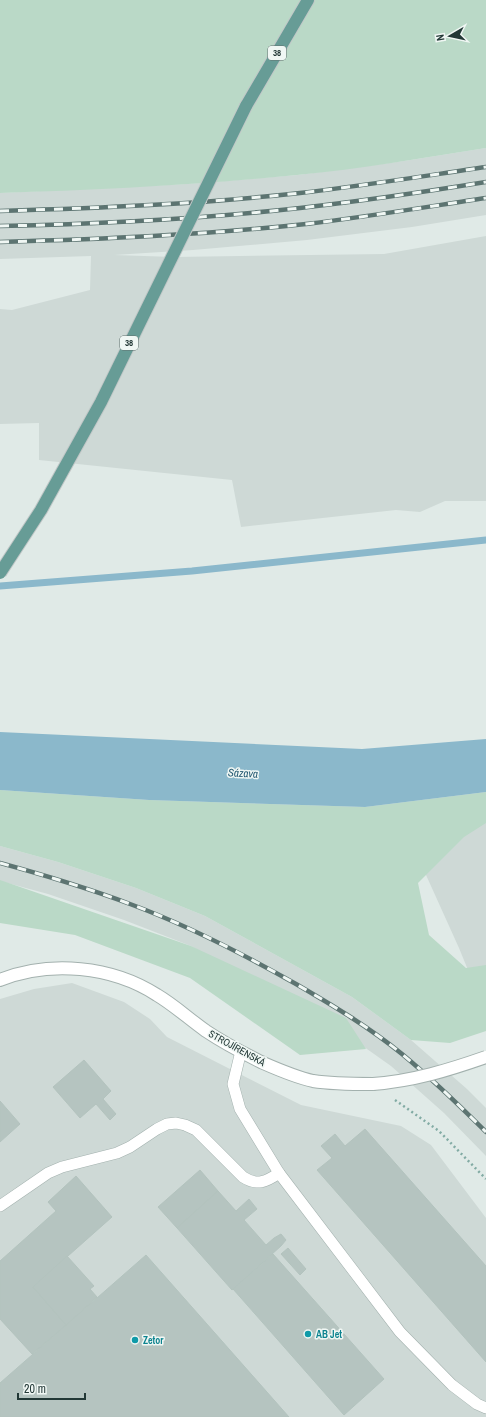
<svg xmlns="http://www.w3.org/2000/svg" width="486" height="1417" font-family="'Archivo Narrow',sans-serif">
<rect width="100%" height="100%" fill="#e0eae7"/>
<g fill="#ced9d6">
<polygon points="486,148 486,215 412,227 307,240 193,250 114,255 174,257 384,254 486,236 486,501 445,501 420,512 396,510 241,527 232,480 39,460 39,423 0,424 0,309 12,310 90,290 91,256 0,259 0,193 187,184 298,175 404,161"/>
<polygon points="486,793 486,1014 459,948 417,855"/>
<polygon points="0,846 58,862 136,888 205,916 352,997 411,1040 467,1089 486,1108 486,1156 444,1113 391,1066 333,1025 191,946 124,920 48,894 0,881"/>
<polygon points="72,983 124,1002 150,1019 167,1037 301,1105 401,1126 431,1145 486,1218 486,1417 0,1417 0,999 34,989"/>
</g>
<g fill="#bad9c7">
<path d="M 0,0 L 486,0 L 486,148 C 423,158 360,169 297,175 C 198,185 99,190 0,193 Z"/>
<polygon points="0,790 149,800 365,807 486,792 486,823 464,837 418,883 429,935 466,968 486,965 486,1031 450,1043 411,1040 352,997 205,916 136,888 58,862 0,846"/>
<polygon points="0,880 191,946 346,1018 366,1049 300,1055 190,978 75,935 0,923"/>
</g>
<polygon fill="#8bb8cb" points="0,732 362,749 486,739 486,792 365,807 149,800 0,790"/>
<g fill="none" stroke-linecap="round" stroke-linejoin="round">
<polyline stroke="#8bb8cb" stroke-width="7" points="0,586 192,571 486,540"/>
</g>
<g fill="#b5c4c0" stroke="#b3c3be">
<polygon points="84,1060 111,1091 103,1099 116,1114 110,1120 96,1104 80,1118 53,1087"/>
<polygon points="0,1101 20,1124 0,1142"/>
<polygon points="365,1129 486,1266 486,1362 317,1170 332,1158 321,1146 335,1134 345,1146"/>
<polygon points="200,1170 218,1191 177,1228 158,1207"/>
<polygon points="76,1176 112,1217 33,1287 66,1325 32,1354 0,1319 0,1261 56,1211 48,1202"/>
<polygon points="218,1191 236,1211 249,1199 257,1209 244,1220 266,1245 274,1238 281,1234 286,1240 281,1246 232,1290 177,1228"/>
<polygon points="288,1248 306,1269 300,1275 281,1254"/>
<polygon points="273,1254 384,1379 344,1415 233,1289"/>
<polygon points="146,1255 289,1417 0,1417 0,1383"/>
<polygon points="67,1256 94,1286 90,1289 97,1297 66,1325 33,1287"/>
</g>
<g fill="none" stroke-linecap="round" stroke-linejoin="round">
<g stroke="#a3b1ae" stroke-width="12">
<g id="lane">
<polyline points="241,1051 233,1084 240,1109 279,1173 400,1332 452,1385 477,1404 486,1408"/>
<path d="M 0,1206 L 48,1173 L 62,1167 L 117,1153 L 130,1147 L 157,1129 L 167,1124 L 176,1123 L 185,1125 L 196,1130 L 243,1177 C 257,1186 266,1182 279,1173"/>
</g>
</g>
<g stroke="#a3b1ae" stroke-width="14">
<path id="street" d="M 0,980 C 50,960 112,966 157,995 C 174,1005 189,1019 206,1031 C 221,1041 245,1054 261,1062 C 277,1069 295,1077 313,1081 C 332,1084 353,1084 373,1084"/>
</g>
<g stroke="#c1c7c7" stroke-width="14">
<polyline id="primary" points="246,106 308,0"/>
</g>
<polyline stroke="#82aba4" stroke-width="2.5" stroke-dasharray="2 3" stroke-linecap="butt" points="395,1100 439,1131 486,1179"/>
<use href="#lane" stroke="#fff" stroke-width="11"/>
<use href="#street" stroke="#fff" stroke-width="12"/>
<use href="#primary" stroke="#679c96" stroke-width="12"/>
<g stroke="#5c7471" stroke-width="4.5">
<g id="rail">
<path d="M 0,211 C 100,208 200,204 300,193 C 362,186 424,176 486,167"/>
<path d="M 0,226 C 100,224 200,219 300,208 C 362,201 424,192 486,182"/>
<path d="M 0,242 C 102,239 204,235 306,224 C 366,217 426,207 486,198"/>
<path d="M 0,863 C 44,875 87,888 130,904 C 187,925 243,954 296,984 C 332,1005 369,1027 402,1054 C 431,1078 459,1105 486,1132"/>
</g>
</g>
<use href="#rail" stroke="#f0f7f4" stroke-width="3" stroke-dasharray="9" stroke-linecap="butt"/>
<g stroke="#a3b1ae" stroke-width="14" stroke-linecap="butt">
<path id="street-bridge" d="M 373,1084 C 413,1081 449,1070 486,1057"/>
</g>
<g stroke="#c1c7c7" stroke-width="14" stroke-linecap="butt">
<polyline id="primary-bridge" points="0,573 41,510 101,402 246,106"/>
</g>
<use href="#street-bridge" stroke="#fff" stroke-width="12"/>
<use href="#primary-bridge" stroke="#679c96" stroke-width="12"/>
</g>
<g fill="#0f9aa8" stroke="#f0f7f4" stroke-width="1.5">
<circle cx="308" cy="1334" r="4"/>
<circle cx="135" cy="1340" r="4"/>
</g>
<g text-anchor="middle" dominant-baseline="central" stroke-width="3" stroke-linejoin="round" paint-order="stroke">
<g fill="#f0f7f4" stroke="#60716f" stroke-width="1">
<rect x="268" y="46" width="18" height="14" rx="3"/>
<rect x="120" y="336" width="18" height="14" rx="3"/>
</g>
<g font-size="9" font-weight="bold" fill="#223836">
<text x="277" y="53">38</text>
<text x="129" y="343">38</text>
</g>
<g font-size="10" fill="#223836" stroke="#f0f7f4">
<text transform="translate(237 1048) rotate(29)">STROJÍRENSKÁ</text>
</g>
<g font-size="10" font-weight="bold" fill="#0d838f" stroke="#f0f7f4" text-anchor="start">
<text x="316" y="1334">AB Jet</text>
<text x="143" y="1340">Zetor</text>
</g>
<g font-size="11" font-style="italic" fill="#215770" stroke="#f0f7f4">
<text transform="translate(243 773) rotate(3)">Sázava</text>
</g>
</g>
<g transform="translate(450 36) rotate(261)" stroke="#f0f7f4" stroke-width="3" paint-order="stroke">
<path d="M0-3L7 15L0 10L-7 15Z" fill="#223836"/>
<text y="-6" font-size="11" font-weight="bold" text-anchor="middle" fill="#223836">N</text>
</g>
<path d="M18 1393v6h67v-6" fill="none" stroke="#223836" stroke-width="2"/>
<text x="24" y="1393" font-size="12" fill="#223836" stroke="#f0f7f4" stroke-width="3" paint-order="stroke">20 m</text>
</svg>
